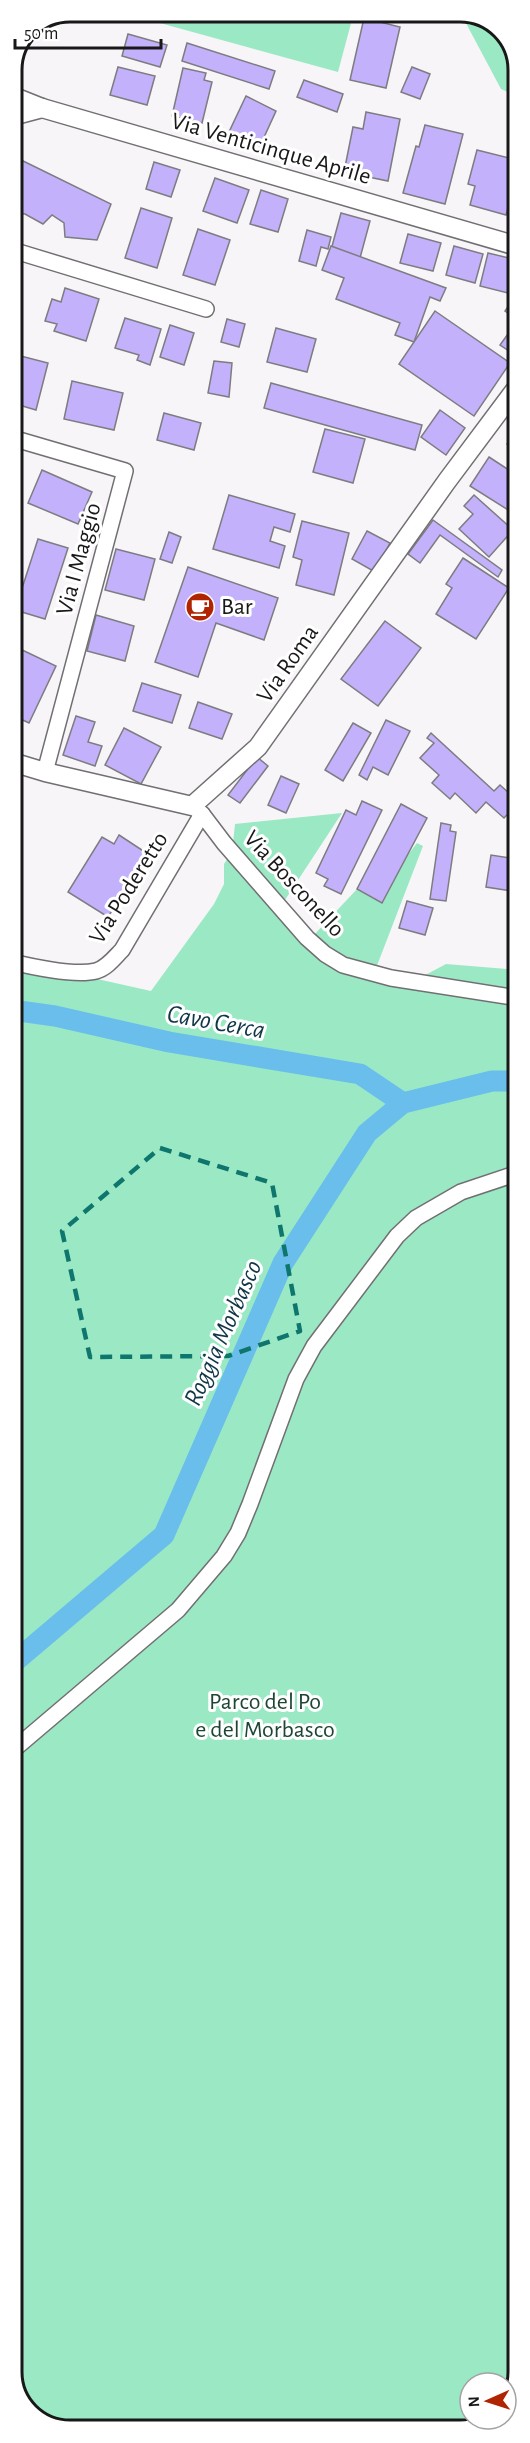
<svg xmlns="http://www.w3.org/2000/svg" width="530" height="2443" font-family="'Alegreya Sans',sans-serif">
<rect width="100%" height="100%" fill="#f8f5f9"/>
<g fill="#9ae9c4">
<polygon points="120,12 354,12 338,72"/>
<polygon points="460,12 466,12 500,29 517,63 517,96 501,89"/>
<polygon points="342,813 283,903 312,937 358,888 374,899 417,843 423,846 373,976 416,980 446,964 518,970 518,2372 506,2404 506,2383 470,2383 470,2419 488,2419 467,2430 64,2431 30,2414 13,2380 12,960 151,991 214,904 224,884 224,864 232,852 235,824"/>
</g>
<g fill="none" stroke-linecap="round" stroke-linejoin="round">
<g stroke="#69beec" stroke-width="21">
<polyline points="12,1010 55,1016 169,1042 360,1074 403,1103"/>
<polyline points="12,1664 164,1535 283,1263 367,1133 403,1103 492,1081 518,1081"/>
</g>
</g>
<g fill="#c4b1fb" stroke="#7d7c80" stroke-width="1.5">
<polygon points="364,18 400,27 386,88 350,80"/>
<polygon points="128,34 167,45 160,67 122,56"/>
<polygon points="187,43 275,71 269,89 182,61"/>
<polygon points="118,67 155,76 147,105 110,95"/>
<polygon points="412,67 430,74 420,99 401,92"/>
<polygon points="183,68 206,73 204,80 212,82 202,123 172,116"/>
<polygon points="304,80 343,94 337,112 297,97"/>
<polygon points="246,96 276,111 260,146 229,132"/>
<polygon points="366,112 400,119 388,181 344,172 353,127 363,129"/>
<polygon points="425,125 463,134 445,204 403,193 416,146 419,147"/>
<polygon points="477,150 513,159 510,171 517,173 506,215 470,205 475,186 468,184"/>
<polygon points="15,157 111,204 97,240 65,237 64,223 52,215 43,224 25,214 12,213 12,161"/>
<polygon points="154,162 180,170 171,197 146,189"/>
<polygon points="215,178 249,190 237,223 203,211"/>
<polygon points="261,190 288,199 278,232 250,224"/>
<polygon points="141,208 172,218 157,268 125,258"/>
<polygon points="341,213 370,221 360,258 331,250"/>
<polygon points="198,229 230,240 215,285 183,275"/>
<polygon points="307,230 331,237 328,249 321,247 316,266 299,261"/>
<polygon points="408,234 441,243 433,271 400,263"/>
<polygon points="331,246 446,288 440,301 430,297 414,342 395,335 400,323 336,299 344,278 322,270"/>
<polygon points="454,246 483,254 475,283 446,275"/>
<polygon points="488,253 517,260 517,273 512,294 480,286"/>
<polygon points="65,288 99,299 86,341 54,331 57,324 45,321 52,299 61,302"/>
<polygon points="517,293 518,320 505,311"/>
<polygon points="435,311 510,363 474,416 399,364"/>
<polygon points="125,318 161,329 150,365 137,360 139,355 115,348"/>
<polygon points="227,319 245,324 239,347 221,342"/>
<polygon points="518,320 518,357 500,345"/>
<polygon points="170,325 194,333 184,365 160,357"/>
<polygon points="276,328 316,339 307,372 267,362"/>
<polygon points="13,354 48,363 36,410 12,403"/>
<polygon points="214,361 232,363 229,397 208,393"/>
<polygon points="72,381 123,393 114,430 64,419"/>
<polygon points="271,383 422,425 415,450 264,408"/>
<polygon points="440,410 465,428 446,455 421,437"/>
<polygon points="164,413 201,423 194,450 157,440"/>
<polygon points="518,427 518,450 507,444"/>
<polygon points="325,429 365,439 353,483 313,472"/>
<polygon points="489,457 518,476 518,506 513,513 470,486"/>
<polygon points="42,470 92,492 78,524 28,503"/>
<polygon points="229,495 295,514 290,532 274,527 270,541 285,546 279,568 213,549"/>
<polygon points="474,495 513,530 489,557 459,529 473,514 464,506"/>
<polygon points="13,520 21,522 15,544 12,543"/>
<polygon points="433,520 502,570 498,577 440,535 420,563 408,554"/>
<polygon points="302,521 349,533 334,595 296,585 302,560 293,557"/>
<polygon points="367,531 390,543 375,572 352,559"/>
<polygon points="169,532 181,537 172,563 160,559"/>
<polygon points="38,539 68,548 45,619 15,610"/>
<polygon points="116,549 155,559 144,600 105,590"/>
<polygon points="463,558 509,588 476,639 436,614 452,588 446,584"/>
<polygon points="188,567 278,598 264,640 216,623 198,677 155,662"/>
<polygon points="96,615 134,626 125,661 87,651"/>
<polygon points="385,621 421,648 378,706 341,679"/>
<polygon points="18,648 56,666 29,723 12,715 12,661"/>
<polygon points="142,683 181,695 172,723 133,711"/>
<polygon points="198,702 232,714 222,739 189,728"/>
<polygon points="76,716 95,722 88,742 102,746 95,766 63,755"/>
<polygon points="386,720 410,731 388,775 373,767 367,780 359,775"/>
<polygon points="353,723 371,733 343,781 325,770"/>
<polygon points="124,728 161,747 141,784 105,765"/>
<polygon points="431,733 494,791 500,785 518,801 518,803 504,818 486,802 476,813 455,793 450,799 432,783 439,775 420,758 434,743 427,738"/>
<polygon points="257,757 268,766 240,803 228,795"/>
<polygon points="281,776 299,784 286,813 268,805"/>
<polygon points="362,801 382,810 341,894 324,886 328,879 316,873 346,810 356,815"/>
<polygon points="401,804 427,818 382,903 357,889"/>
<polygon points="441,823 451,825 450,831 456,832 446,901 430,899"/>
<polygon points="119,835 148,854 108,917 68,892 102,837 114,844"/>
<polygon points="518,851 518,892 486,887 491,855 516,859"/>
<polygon points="407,901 433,908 425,935 399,928"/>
</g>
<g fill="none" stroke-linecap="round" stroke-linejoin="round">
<g stroke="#726f73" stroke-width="18">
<g id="minor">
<polyline points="12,250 206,309"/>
<polyline points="12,438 125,471 45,772"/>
<polyline points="192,806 202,814 224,843 307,938 325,954 343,965 391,978 518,998"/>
<path d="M 12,962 C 33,967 76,976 96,971 C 107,968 115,957 122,950 L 202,814"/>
<polyline points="12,1751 178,1610 224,1556 238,1533 250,1504 296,1379 314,1346 397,1236 416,1218 461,1192 518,1173"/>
</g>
</g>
<g stroke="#726f73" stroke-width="21">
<g id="tertiary">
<polyline points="12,96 42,108 517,246"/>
<polyline points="12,116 42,108"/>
<polyline points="12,762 45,772 192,806 258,747 447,481 518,386"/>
</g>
</g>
<use href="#minor" stroke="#fff" stroke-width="15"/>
<use href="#tertiary" stroke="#fff" stroke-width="18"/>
</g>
<path fill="none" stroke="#0f766e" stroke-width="4.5" stroke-dasharray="12 8" stroke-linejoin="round" d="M 160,1148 L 272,1183 L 300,1331 L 228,1356 L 90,1357 L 62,1231 Z"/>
<defs>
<g id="cafe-disc" transform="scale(1.5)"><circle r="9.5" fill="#b02401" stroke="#fff"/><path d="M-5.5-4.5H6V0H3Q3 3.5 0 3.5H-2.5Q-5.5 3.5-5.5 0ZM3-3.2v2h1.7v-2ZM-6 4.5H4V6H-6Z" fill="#fff"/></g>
</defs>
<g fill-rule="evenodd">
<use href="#cafe-disc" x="200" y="607"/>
</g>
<g text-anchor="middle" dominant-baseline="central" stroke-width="6" stroke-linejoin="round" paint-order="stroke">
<g font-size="24" fill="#191819" stroke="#fff">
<text transform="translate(271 149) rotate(16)">Via Venticinque Aprile</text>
<text transform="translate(79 559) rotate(-75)">Via I Maggio</text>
<text transform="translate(288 664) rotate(-55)">Via Roma</text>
<text transform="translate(294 884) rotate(47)">Via Bosconello</text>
<text transform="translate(129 888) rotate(-58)">Via Poderetto</text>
</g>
<g font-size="24" fill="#191819" stroke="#fff" text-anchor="start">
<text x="221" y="607">Bar</text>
</g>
<g font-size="24" fill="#1f4635" stroke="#fff">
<text x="265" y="1702">Parco del Po<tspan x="265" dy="28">e del Morbasco</tspan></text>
</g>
<g font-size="26" font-style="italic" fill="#103649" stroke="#fff">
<text transform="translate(216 1022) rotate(10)">Cavo Cerca</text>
<text transform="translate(223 1333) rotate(-66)">Roggia Morbasco</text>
</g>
</g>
<path d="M0 0H530V2443H0ZM70 22H460A48 48 0 0 1 508 70V2372A48 48 0 0 1 460 2420H70A48 48 0 0 1 22 2372V70A48 48 0 0 1 70 22Z" fill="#fff" fill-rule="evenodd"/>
<path fill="none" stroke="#191819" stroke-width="3" d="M70 22H460A48 48 0 0 1 508 70V2372A48 48 0 0 1 460 2420H70A48 48 0 0 1 22 2372V70A48 48 0 0 1 70 22Z"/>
<g transform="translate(488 2401) rotate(267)"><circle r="28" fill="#ffffff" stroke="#a3a3a3" stroke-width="1.5"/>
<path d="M0-4.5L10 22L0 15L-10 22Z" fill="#b02401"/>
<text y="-9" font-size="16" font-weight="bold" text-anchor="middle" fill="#191819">N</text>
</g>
<path d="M15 39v9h146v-9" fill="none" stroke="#191819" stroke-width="3"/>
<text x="24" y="39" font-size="18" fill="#191819" stroke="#ffffff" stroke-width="4.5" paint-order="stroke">50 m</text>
</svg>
